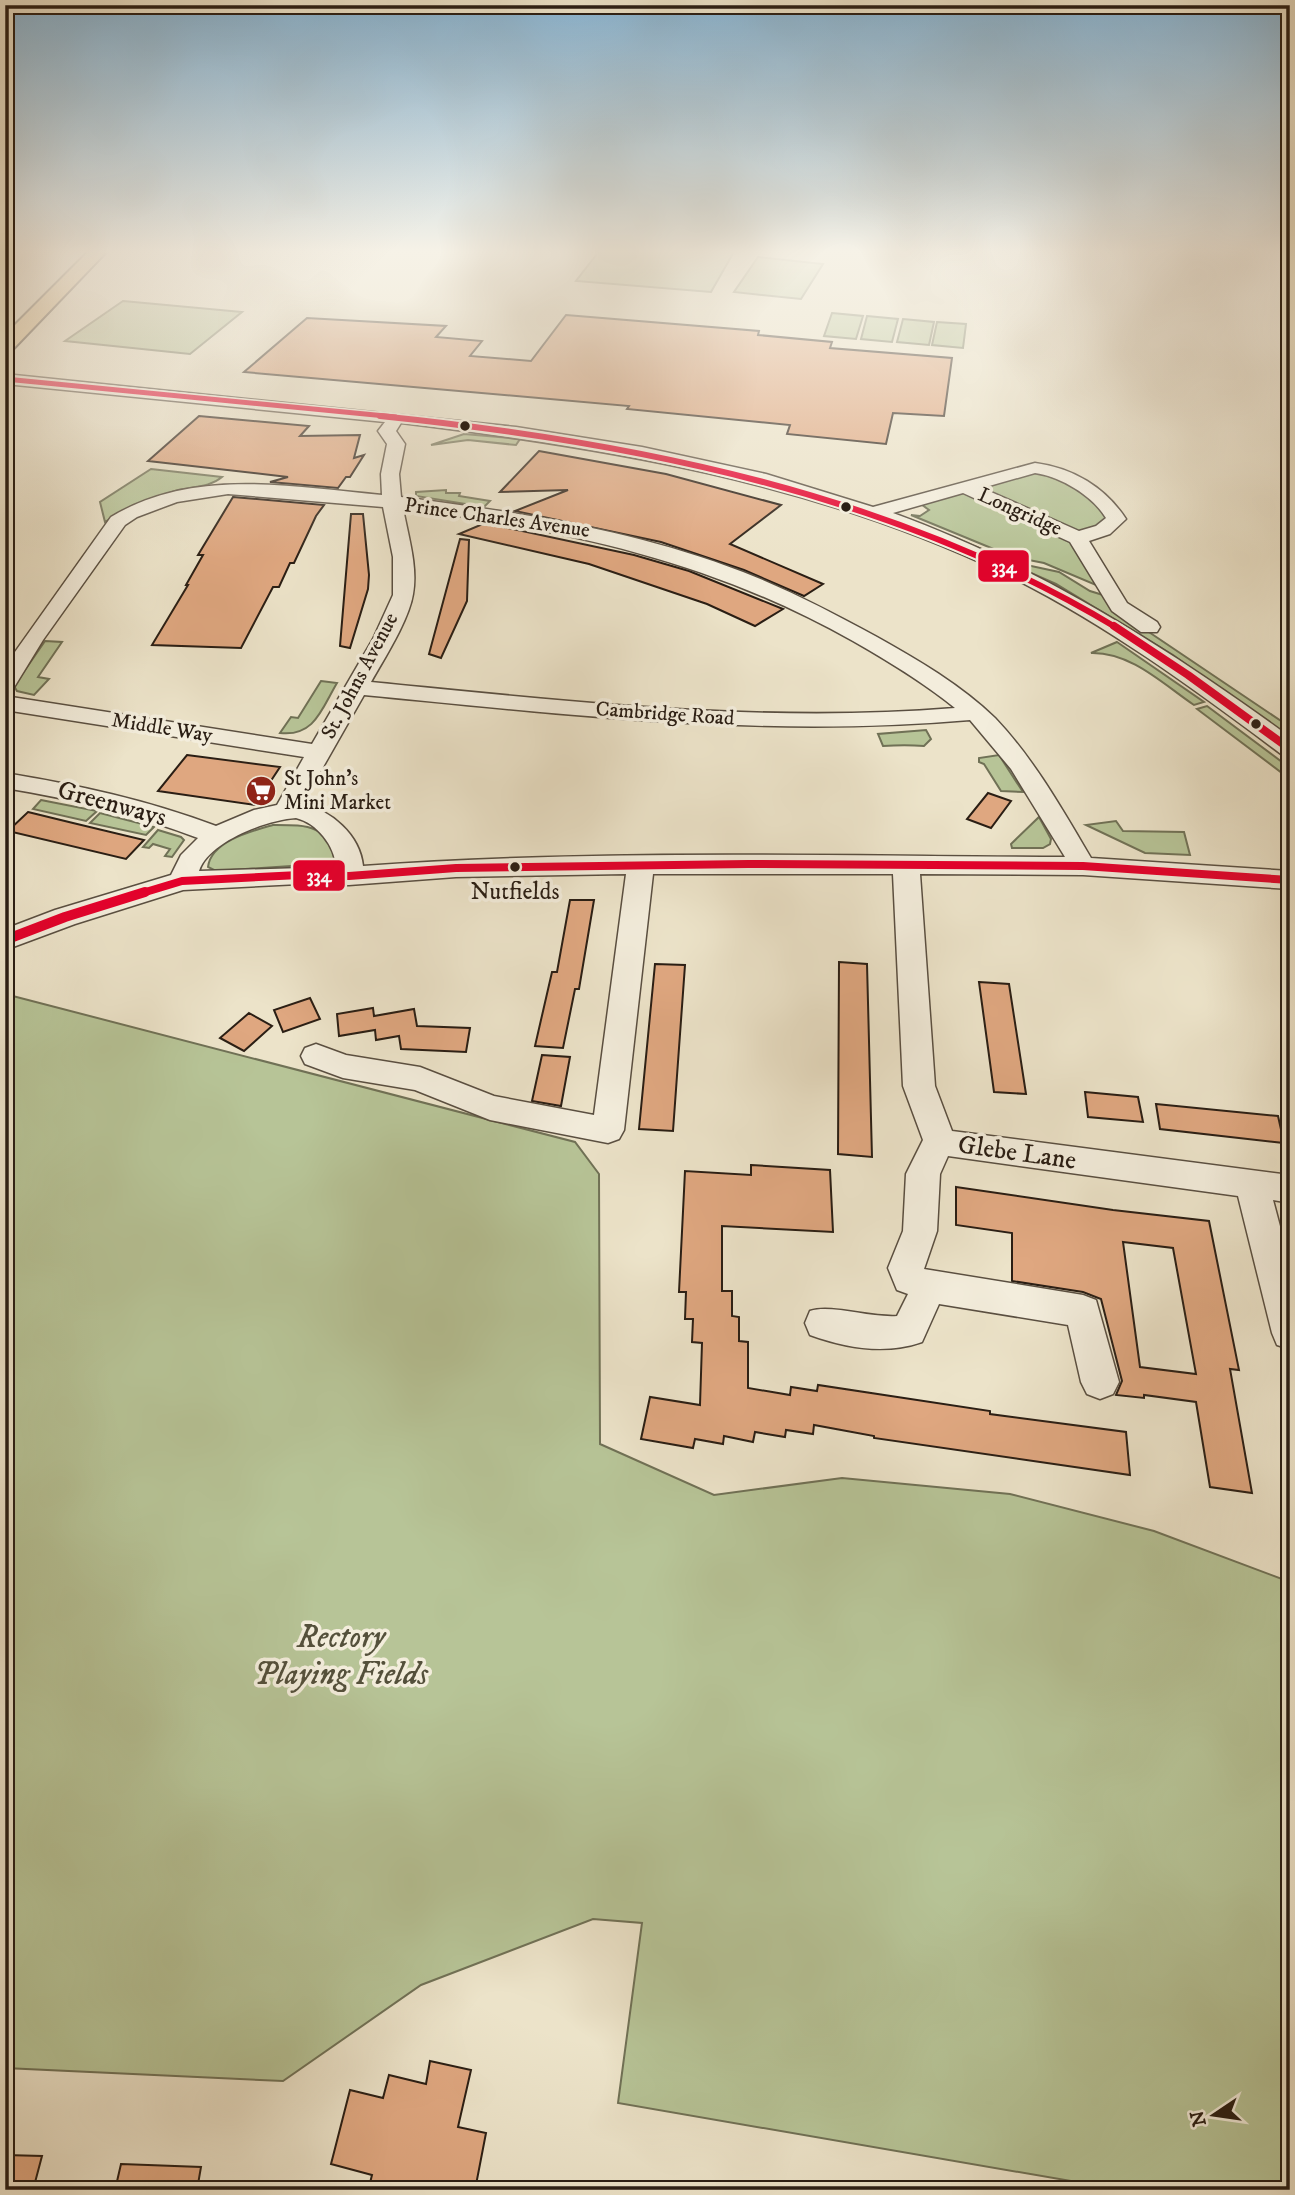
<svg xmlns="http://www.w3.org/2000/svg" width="1295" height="2195" font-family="'IM FELL DW Pica',serif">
<rect width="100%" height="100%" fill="#ece3c9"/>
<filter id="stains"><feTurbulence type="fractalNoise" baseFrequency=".00286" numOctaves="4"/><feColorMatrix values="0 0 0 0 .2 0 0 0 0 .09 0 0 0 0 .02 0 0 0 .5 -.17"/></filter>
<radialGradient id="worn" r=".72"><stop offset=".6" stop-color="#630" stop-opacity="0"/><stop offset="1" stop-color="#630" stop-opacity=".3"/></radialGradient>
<g fill="#b7c497" stroke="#707156" stroke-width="2">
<polygon points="600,250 735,250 711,292 576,281"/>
<polygon points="758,257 823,264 801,299 734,292"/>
<polygon points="123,301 242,312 190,354 65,341"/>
<polygon points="832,313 863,316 856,339 824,336"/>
<polygon points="867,316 898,319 892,342 861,339"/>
<polygon points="903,319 934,322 929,345 897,342"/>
<polygon points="937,322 966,324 963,348 932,345"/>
<polygon points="464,434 520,439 516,445 468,440 431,445"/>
<polygon points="1035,468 1056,471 1116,519 1071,538 1096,585 1044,563 1013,557 911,515 920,516 929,510 921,504"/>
<path d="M 151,469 L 222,477 C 209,488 192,486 175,491 C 150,499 127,507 105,522 L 100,502 Z"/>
<polygon points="446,490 446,493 460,493 459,496 490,501 484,507 416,496 416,492"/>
<polygon points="909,519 1013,562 1059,572 1090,591 1106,596 1134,622 1290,727 1290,739 1173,655 1056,584"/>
<polygon points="45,641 62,642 38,677 49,679 34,695 17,691 14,686"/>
<path d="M 1117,642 L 1204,702 L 1194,705 C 1163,684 1131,652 1091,653 Z"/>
<path d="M 321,681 L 337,683 C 322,708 315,737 280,733 L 291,717 L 298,718 Z"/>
<polygon points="1207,706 1290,768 1290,776 1282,773 1197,709"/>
<path d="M 926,730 L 931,739 L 924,746 C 912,745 897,745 883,746 L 878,734 Z"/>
<polygon points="999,755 1023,792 1001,791 984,764 979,762 979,758"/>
<polygon points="41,800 97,811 86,821 33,809"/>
<polygon points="100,813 154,827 146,835 90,823"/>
<polygon points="1039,817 1051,839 1050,844 1043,848 1012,848 1011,844"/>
<polygon points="1116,821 1123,831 1184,832 1190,855 1145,853 1086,825"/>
<path d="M 273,825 C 307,825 329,824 336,863 L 216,871 L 208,867 C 211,841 252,831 273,825 Z"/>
<polygon points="158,830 181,837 184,840 172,857 165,856 170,849 153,844 149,848 143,847"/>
<polygon points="5,994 575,1142 599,1174 600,1444 714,1495 842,1478 1010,1494 1154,1531 1290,1582 1290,2190 1123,2190 618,2103 642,1923 593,1919 421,1985 283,2081 5,2068"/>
</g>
<g fill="#dfa780" stroke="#2a1e14" stroke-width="2" fill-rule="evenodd">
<polygon points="566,315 759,331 758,335 832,342 830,348 952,358 944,416 893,413 886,444 787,434 790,425 627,409 629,406 244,372 307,318 446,326 436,337 482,341 470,356 531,361"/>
<polygon points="199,416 309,426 300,436 360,435 354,458 364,455 350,477 346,477 338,488 270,482 288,477 148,461"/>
<polygon points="539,451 666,474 781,505 730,544 823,584 804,596 744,570 661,542 515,511 568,490 500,492"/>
<polygon points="233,497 324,505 316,516 294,563 290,563 279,587 273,587 241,648 152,645 188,585 186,585 203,555 198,555"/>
<polygon points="351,514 363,514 369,575 368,589 350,648 340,646"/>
<polygon points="485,523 634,555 689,571 783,609 755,626 707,604 589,564 459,534"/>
<polygon points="460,539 469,540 467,601 441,658 429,654"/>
<polygon points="187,755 280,767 255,805 158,791"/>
<polygon points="988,793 1011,801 991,828 967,819"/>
<polygon points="28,812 73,823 144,840 126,859 8,831"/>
<polygon points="570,900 594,900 579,989 575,989 563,1048 535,1046 552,972 557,972"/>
<polygon points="839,962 867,964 872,1157 838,1154"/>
<polygon points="655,964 685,965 673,1131 639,1129"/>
<polygon points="979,982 1009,984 1026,1094 994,1092"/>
<polygon points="310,998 320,1019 283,1032 274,1010"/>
<polygon points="373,1008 374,1016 414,1009 417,1026 470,1028 466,1052 401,1049 399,1036 376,1040 375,1030 339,1036 337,1014"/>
<polygon points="249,1013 272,1026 244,1051 220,1038"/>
<polygon points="542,1055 570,1057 561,1106 532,1101"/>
<polygon points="1085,1092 1138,1097 1143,1122 1088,1117"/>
<polygon points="1156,1104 1278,1116 1284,1143 1160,1129"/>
<polygon points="751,1165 830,1170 833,1232 722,1226 722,1291 732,1291 732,1316 739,1317 739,1341 748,1342 748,1388 790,1395 791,1387 817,1391 818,1385 990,1411 990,1414 1126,1432 1130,1475 874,1438 874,1436 814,1425 813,1434 786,1430 785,1437 755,1432 753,1442 724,1436 723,1444 695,1439 693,1448 641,1439 650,1397 700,1405 702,1343 692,1342 693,1319 685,1319 686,1292 679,1292 685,1171 751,1175"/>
<path d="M 956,1187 L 1113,1210 L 1209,1221 L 1239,1370 L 1230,1369 L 1252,1493 L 1210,1487 L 1196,1402 L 1144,1395 L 1144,1398 L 1116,1395 L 1122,1381 L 1101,1299 L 1083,1292 L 1012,1281 L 1012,1233 L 956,1225 ZM 1123,1242 L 1173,1248 L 1196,1374 L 1140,1367 Z"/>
<polygon points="430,2061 471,2070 458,2127 486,2133 475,2190 399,2190 370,2183 372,2175 331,2164 350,2090 383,2098 389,2075 426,2084"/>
<polygon points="5,2155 42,2156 33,2190 5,2190"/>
<polygon points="121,2164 201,2167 197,2190 115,2190"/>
</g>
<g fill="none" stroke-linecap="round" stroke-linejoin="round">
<g stroke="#5a4f41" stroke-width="3">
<path id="minor" d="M 5,374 L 516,427 L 642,447 L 766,474 L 873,507 L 1035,463 C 1073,468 1105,487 1126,519 L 1110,534 L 1089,541 L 1127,603 L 1157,622 L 1160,627 L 1157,632 L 1141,632 L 1112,611 L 1070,542 L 963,493 L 893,513 C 1040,567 1164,645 1290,737 L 1290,756 L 1281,754 C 1193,688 1103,622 1003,573 C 813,482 608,448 401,423 L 396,431 L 405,444 L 399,474 L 401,497 C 517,512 634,530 743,572 C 789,590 833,613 877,637 C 918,660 961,685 995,718 C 1034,759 1062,809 1091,858 L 1290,871 L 1290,889 L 1083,875 L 920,874 L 935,1086 L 952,1131 L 1290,1175 L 1290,1203 L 1273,1200 L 1290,1264 L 1290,1349 L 1277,1345 L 1272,1333 L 1238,1196 L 948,1156 L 940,1174 L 937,1231 L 924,1269 L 1083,1295 L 1096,1300 L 1119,1382 L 1113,1394 L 1100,1399 L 1087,1394 L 1081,1382 L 1068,1325 L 939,1304 L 922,1342 C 885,1355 846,1348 810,1335 L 805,1323 L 810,1311 C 831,1304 870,1318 897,1316 L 908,1294 L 897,1290 L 888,1268 L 903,1231 L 906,1174 L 923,1140 L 903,1086 L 893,874 L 653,874 L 624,1130 L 619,1139 L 608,1143 L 490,1120 L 415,1090 L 343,1078 L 305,1064 L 301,1056 L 305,1048 L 316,1044 L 346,1055 L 420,1067 L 494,1096 L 594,1115 L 626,874 L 456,877 L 349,885 L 299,884 L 183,890 L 75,924 L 5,950 L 5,929 L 55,910 L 171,875 L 181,855 L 198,838 C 135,814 72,799 5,788 L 5,773 C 78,785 147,800 216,826 L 254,810 L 277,805 L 304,757 L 5,710 L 5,696 L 312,744 L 373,639 L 393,595 L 393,557 L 383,507 L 228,494 L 177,502 L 137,517 L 125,525 L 43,640 L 13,689 L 5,691 L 5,666 L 111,517 C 194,467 291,487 382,495 L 381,474 L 387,444 L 378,431 L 385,422 L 5,384 ZM 1035,473 C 1061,477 1092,495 1106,518 L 1096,526 L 1079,531 L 982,488 ZM 403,508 C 565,530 708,559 853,641 C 888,661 923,682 955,708 C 759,724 565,701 371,682 C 384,659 409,620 413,594 C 418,566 408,536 403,508 ZM 364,695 C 569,715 763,738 970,720 L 1011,769 L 1065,857 C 831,856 596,849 363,866 C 360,835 331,810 302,804 ZM 296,818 C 317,823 335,846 336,867 L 199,871 C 209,841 267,820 296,818 Z"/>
</g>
<g stroke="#2a1e14" stroke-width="4">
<polygon id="major" points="90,250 108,250 12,350 5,352 5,335"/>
</g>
<use href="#minor" fill="#f3eddc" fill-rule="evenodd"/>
<use href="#major" fill="#e6c284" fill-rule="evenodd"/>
<g stroke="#f3eddc" stroke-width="8">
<polyline id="bus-1-far3" points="5,379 396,417"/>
</g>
<g stroke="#f3eddc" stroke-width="10">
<path id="bus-1-far2" d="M 380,416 C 635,442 896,494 1117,628"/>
</g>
<g stroke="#f3eddc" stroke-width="12">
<g id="bus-1-far1">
<polyline points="1114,626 1188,675 1290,749"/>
<polyline points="139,894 182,881 299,875 349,876 456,868 748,864 1083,866 1290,880"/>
</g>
</g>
<g stroke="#f3eddc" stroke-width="16">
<polyline id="bus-1" points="5,940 65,917 145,892"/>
</g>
<use href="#bus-1-far3" stroke="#e4002b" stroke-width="5"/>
<use href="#bus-1-far2" stroke="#e4002b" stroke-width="6"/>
<use href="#bus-1-far1" stroke="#e4002b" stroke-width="8"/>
<use href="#bus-1" stroke="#e4002b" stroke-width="10"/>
</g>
<linearGradient id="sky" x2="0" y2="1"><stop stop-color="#89b7d7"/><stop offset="0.45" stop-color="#f6f2e7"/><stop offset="1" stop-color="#f6f2e7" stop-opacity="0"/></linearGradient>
<rect width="1295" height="558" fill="url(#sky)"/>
<defs>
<g id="supermarket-disc" transform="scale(1.575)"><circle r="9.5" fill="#8f2418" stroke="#f3eddc"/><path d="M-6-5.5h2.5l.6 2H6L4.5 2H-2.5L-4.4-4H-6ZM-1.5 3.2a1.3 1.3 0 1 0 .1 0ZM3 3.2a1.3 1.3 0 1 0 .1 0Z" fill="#fff"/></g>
</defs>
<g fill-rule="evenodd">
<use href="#supermarket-disc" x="261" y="791"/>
</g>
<g fill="#2a1e14" stroke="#f3eddc" stroke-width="2.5">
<circle cx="465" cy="426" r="6"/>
<circle cx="846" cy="507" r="6"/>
<circle cx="1256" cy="724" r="6"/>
<circle cx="515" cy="867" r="6"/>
</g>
<g text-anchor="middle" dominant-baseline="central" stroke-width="7" stroke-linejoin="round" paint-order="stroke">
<g font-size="21" fill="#2a1e14" stroke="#f3eddc">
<text transform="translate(1020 512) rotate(24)">Longridge</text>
<text transform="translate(497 518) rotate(8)">Prince Charles Avenue</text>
<text transform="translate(360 676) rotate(-62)">St. Johns Avenue</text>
<text transform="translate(665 714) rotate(4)">Cambridge Road</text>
<text transform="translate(162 728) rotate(9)">Middle Way</text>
</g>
<g font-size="21" fill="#2a1e14" stroke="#f3eddc" text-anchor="start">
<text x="284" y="779">St John's<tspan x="284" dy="24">Mini Market</tspan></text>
</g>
<g font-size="24" fill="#2a1e14" stroke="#f3eddc">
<text x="515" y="892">Nutfields</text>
</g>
<g font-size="26" fill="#2a1e14" stroke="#f3eddc">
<text transform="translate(112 804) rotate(15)">Greenways</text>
<text transform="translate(1017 1153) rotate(8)">Glebe Lane</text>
</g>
<g font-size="32" font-style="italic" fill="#54503b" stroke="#f3eddc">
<text x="341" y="1638">Rectory<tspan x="341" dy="37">Playing Fields</tspan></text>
</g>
</g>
<g stroke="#f3eddc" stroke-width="2.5">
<rect x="977" y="549" width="53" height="34" rx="7" fill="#e4002b"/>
<rect x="292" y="859" width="54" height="33" rx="7" fill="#e4002b"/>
</g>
<g font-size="19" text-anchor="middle" font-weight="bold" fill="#fff">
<text x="1004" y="573">334</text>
<text x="319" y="882">334</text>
</g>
<rect width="1295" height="2195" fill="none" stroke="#ece3c9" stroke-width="28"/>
<rect x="7" y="7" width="1281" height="2181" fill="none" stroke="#2a1e14" stroke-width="3.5"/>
<rect x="14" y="14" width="1267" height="2167" fill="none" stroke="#2a1e14" stroke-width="2"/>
<g transform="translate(1214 2115) rotate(257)" stroke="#f3eddc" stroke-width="5" paint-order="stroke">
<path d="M0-5L12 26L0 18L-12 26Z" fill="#2a1e14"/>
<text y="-10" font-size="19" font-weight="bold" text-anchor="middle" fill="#2a1e14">N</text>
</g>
<rect width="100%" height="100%" filter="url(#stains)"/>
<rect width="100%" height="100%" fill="url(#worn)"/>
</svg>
